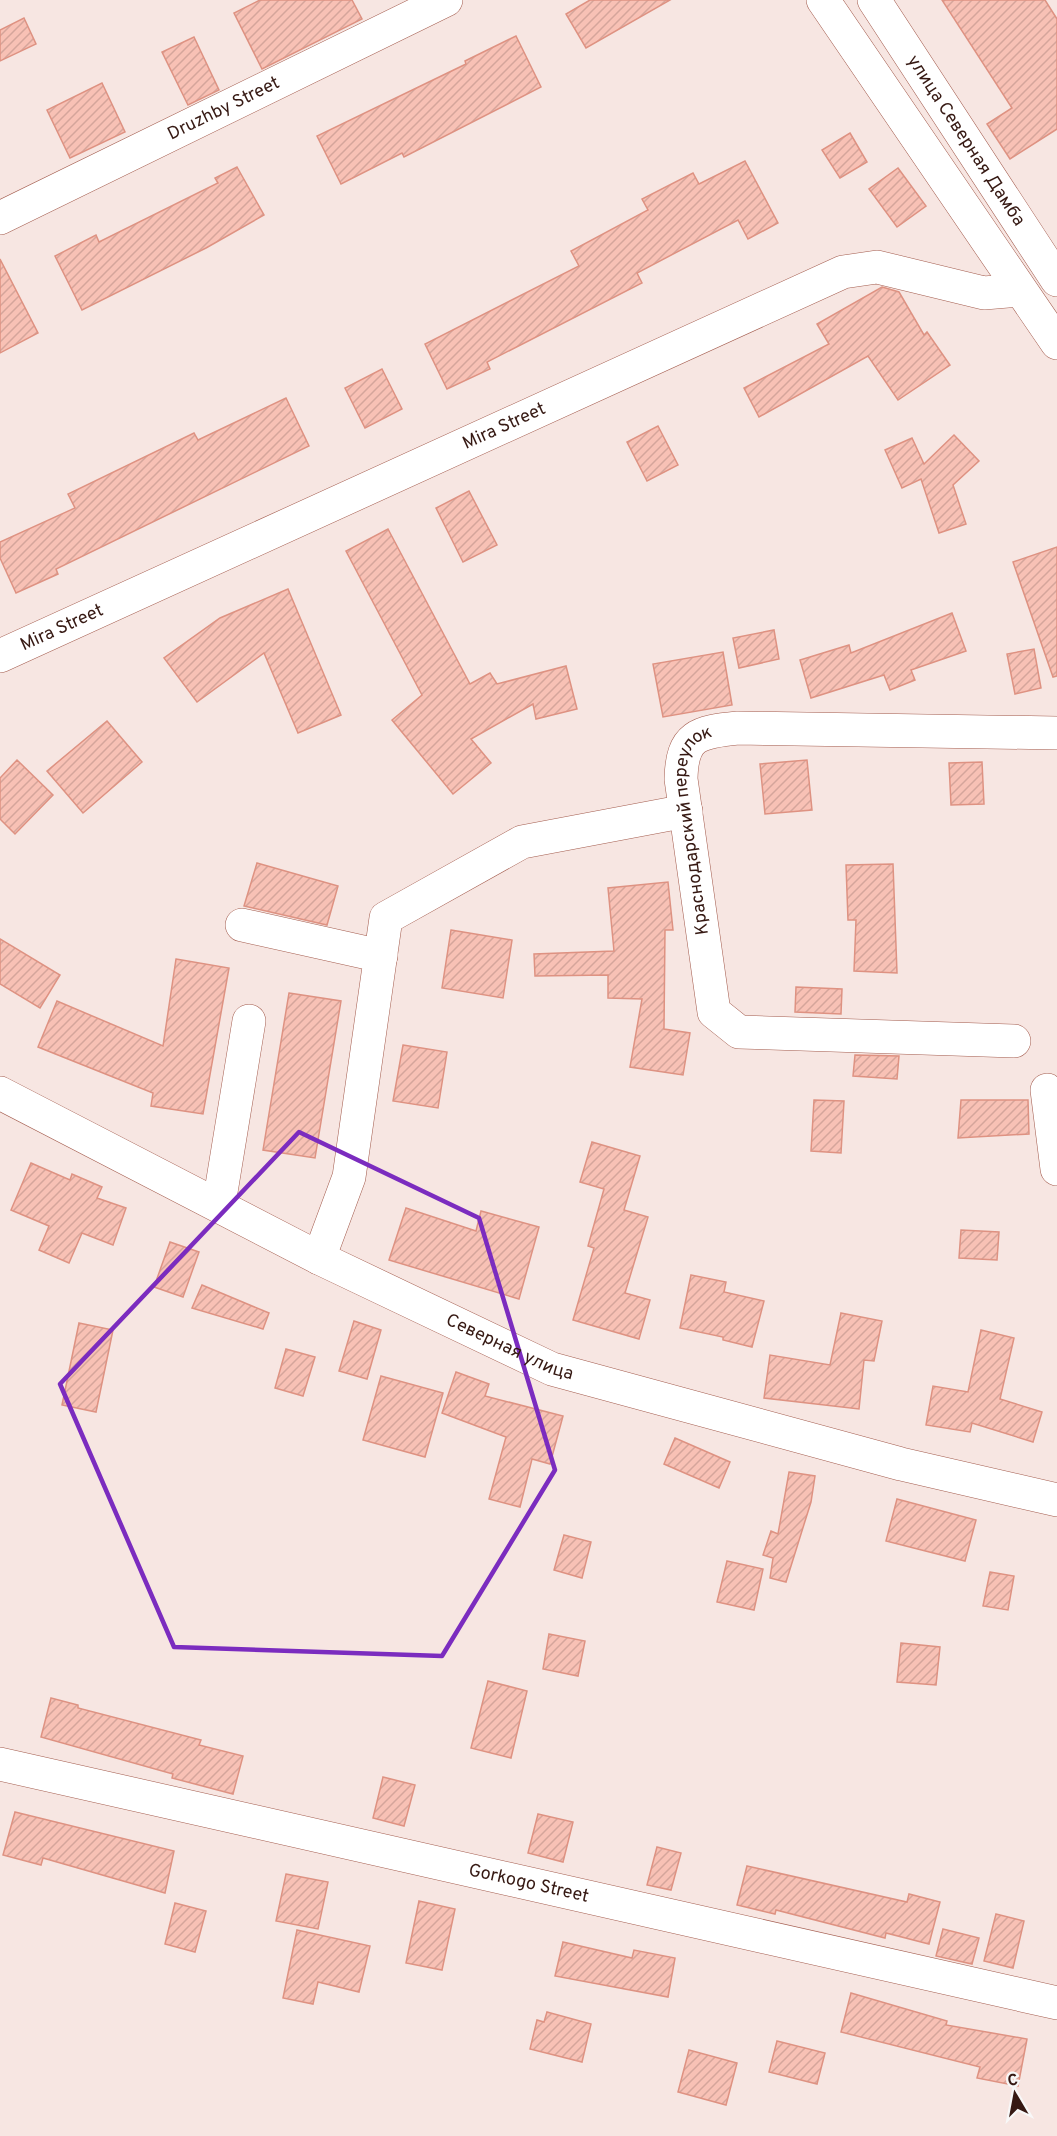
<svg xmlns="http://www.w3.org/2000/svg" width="1057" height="2136" font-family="Overpass,sans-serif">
<defs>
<pattern id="building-hatch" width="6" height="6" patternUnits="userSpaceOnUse" patternTransform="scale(1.5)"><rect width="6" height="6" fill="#f8c1b5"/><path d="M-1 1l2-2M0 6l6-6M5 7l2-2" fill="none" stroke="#d5a59b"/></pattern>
</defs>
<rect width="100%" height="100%" fill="#f7e6e2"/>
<g fill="url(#building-hatch)" stroke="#de9282" stroke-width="1.5">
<polygon points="260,0 352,0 362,19 262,69 234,13"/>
<polygon points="590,0 670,0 586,48 566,14"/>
<polygon points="942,0 1045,0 1057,19 1057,129 1010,159 987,124 1012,108"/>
<polygon points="24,18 36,44 0,61 0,30"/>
<polygon points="516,36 541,87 404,157 402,153 341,184 317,136 466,64 465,61"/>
<polygon points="194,37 219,90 188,105 162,52"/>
<polygon points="102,83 125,132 70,158 47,110"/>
<polygon points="850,133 867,162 840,178 822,150"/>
<polygon points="745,161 778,223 748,239 738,220 637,273 642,283 487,362 490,369 447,389 425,344 579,266 571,251 648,210 642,199 693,173 699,184"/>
<polygon points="237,167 264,215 206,248 82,310 55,256 96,235 99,242 218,183 215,178"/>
<polygon points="898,168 926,206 897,227 869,189"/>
<polygon points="0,259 38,333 0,353"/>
<polygon points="882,287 899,292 924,335 927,332 950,365 898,400 868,356 759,417 744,388 829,344 817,324"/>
<polygon points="382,369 402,409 365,428 345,388"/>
<polygon points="286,398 309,446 56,569 58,574 16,593 0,558 0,542 75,508 68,494 194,433 198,440"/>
<polygon points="658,426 678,465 647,481 627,442"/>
<polygon points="954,435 979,461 953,485 966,524 939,533 921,479 902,488 885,450 912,438 924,464"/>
<polygon points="469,491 497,545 463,562 436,508"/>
<polygon points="388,529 470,684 490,673 497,684 566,666 577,709 536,719 533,704 471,739 491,763 453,794 392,720 422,695 346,551"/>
<polygon points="1057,547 1057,676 1053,677 1013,562"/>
<polygon points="288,589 341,715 298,733 264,653 197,702 164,658 220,618"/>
<polygon points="952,613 966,651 911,670 915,680 890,690 884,675 811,698 800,660 849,645 851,653"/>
<polygon points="774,630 779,659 739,668 733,638"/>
<polygon points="1034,649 1041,688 1015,694 1007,654"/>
<polygon points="723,652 732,705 663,717 653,664"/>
<polygon points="107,721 142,762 83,813 47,771"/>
<polygon points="17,760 53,795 15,834 0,819 0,778"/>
<polygon points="807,760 812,810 765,814 760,764"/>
<polygon points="982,762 984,804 951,805 949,763"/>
<polygon points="257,863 338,886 327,925 244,906"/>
<polygon points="893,864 897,973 854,971 856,920 848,920 846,865"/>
<polygon points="668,882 673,930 665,930 664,1029 690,1033 683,1075 630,1067 642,999 608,998 608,975 535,976 534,954 614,951 608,888"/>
<polygon points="451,930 512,940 503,998 442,988"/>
<polygon points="0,939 60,975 40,1008 0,984"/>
<polygon points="176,959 229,968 203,1114 151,1106 153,1093 38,1047 57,1001 163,1046"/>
<polygon points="796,987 842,989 841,1014 795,1012"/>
<polygon points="289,993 341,1001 315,1158 263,1150"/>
<polygon points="403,1045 447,1052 438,1108 393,1101"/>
<polygon points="855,1055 899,1056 897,1079 853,1076"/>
<polygon points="814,1100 844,1101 841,1153 811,1151"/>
<polygon points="961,1100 1028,1100 1029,1134 958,1138"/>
<polygon points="592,1142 640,1156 624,1210 648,1217 625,1293 650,1300 639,1339 573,1320 594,1248 588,1246 604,1189 580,1182"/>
<polygon points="31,1163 70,1180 72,1174 102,1187 97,1198 126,1208 113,1245 82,1233 69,1263 39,1250 49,1226 11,1210"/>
<polygon points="406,1208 476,1231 481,1211 539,1227 519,1299 389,1260"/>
<polygon points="961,1230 999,1232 997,1260 959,1258"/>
<polygon points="170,1242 199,1252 183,1297 154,1287"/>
<polygon points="691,1275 726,1282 724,1292 764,1301 752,1347 723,1340 723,1337 680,1328"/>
<polygon points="202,1285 269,1313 263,1329 192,1308"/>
<polygon points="841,1313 882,1321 874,1361 864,1360 859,1409 764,1398 770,1355 830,1365"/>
<polygon points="354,1321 381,1330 367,1379 339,1371"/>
<polygon points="79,1323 113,1330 96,1412 62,1405"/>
<polygon points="981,1330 1014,1338 1000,1399 1042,1412 1033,1442 972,1423 970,1432 926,1425 933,1386 968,1392"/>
<polygon points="286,1349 315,1357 303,1396 275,1388"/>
<polygon points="456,1372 489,1384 485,1396 563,1416 550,1464 532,1459 520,1507 489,1499 506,1437 442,1413"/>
<polygon points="381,1376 443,1393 425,1457 363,1440"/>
<polygon points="675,1438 730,1462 719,1488 664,1464"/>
<polygon points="789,1472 815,1476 811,1502 786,1582 770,1578 773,1558 763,1555 771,1531 778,1534"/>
<polygon points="897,1499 976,1520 965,1561 886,1541"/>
<polygon points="564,1535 591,1542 582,1578 554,1570"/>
<polygon points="727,1561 763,1569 754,1610 717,1602"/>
<polygon points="990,1572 1014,1576 1008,1610 983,1606"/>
<polygon points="549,1634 585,1641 578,1676 543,1669"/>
<polygon points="901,1643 940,1647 936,1685 897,1682"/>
<polygon points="488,1681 527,1691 511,1758 471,1748"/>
<polygon points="51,1698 78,1705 78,1708 201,1740 199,1745 243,1756 233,1794 172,1778 173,1774 41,1737"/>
<polygon points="383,1777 415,1785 404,1826 373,1818"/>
<polygon points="15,1812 174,1851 165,1893 43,1858 41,1865 3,1855"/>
<polygon points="538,1814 573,1822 563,1862 528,1853"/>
<polygon points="657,1847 681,1853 671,1890 647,1885"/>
<polygon points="747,1866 907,1902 909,1894 940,1902 929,1944 886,1933 885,1938 776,1910 775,1914 737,1905"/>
<polygon points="286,1874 328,1882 318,1929 276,1921"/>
<polygon points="419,1901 455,1909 442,1970 406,1963"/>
<polygon points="175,1903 206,1911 195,1952 165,1944"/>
<polygon points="996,1914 1024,1921 1013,1968 984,1961"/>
<polygon points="943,1929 979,1938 972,1964 936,1956"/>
<polygon points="297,1930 370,1946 359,1992 318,1982 313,2004 283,1998"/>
<polygon points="563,1942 632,1958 634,1950 675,1958 668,1997 555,1976"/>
<polygon points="851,1993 947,2021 946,2025 1027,2039 1018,2086 977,2078 980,2067 841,2032"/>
<polygon points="547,2012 591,2024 582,2062 530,2049 537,2020 544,2022"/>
<polygon points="777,2041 825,2053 817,2084 769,2072"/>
<polygon points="689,2050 737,2063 726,2105 678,2092"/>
</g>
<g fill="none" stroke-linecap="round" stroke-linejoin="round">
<g stroke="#a45d4f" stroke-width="34">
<g id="minor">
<polyline points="823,0 1057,343"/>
<path id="s1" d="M 874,0 L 1057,280"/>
<path id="s2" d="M 0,218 L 446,0"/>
<path id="s3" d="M 0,656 L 843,272 L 877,267 L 984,293 L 1020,290"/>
<polyline points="242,925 381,956"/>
<path id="s4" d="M 1014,1041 L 739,1032 L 714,1012 L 681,779 C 682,735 698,732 738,728 L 1057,733"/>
<polyline points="1047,1090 1057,1169"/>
<path id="s5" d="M 0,1093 L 319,1258 L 552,1369 L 901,1464 L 1057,1500"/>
<polyline points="219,1204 249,1021"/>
<polyline points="319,1258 349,1177 386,918 522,842 686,811"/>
<path id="s6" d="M 0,1764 L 1057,2003"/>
</g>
</g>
<use href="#minor" stroke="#fff" stroke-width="33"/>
</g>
<path fill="none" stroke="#7b2cbf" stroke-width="4.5" stroke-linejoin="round" d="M 299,1132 L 479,1218 L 555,1470 L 442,1656 L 174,1647 L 60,1384 Z"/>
<g text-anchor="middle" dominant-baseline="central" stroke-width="4.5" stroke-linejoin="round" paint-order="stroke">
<g font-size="18" fill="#361913" stroke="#f8f8f8">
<text stroke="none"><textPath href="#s2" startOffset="249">Druzhby Street</textPath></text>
<text stroke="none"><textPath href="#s1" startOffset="168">улица Северная Дамба</textPath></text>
<text stroke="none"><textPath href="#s3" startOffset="554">Mira Street</textPath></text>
<text stroke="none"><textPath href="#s3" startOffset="68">Mira Street</textPath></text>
<text stroke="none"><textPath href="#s4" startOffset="495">Краснодарский переулок</textPath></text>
<text stroke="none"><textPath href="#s5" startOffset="570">Северная улица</textPath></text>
<text stroke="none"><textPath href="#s6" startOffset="542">Gorkogo Street</textPath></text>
</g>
</g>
<g transform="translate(1015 2094) rotate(350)" stroke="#f8f8f8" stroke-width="4.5" paint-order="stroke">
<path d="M0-4.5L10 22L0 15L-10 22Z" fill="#361913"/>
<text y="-9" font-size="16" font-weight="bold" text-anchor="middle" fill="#361913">С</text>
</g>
</svg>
